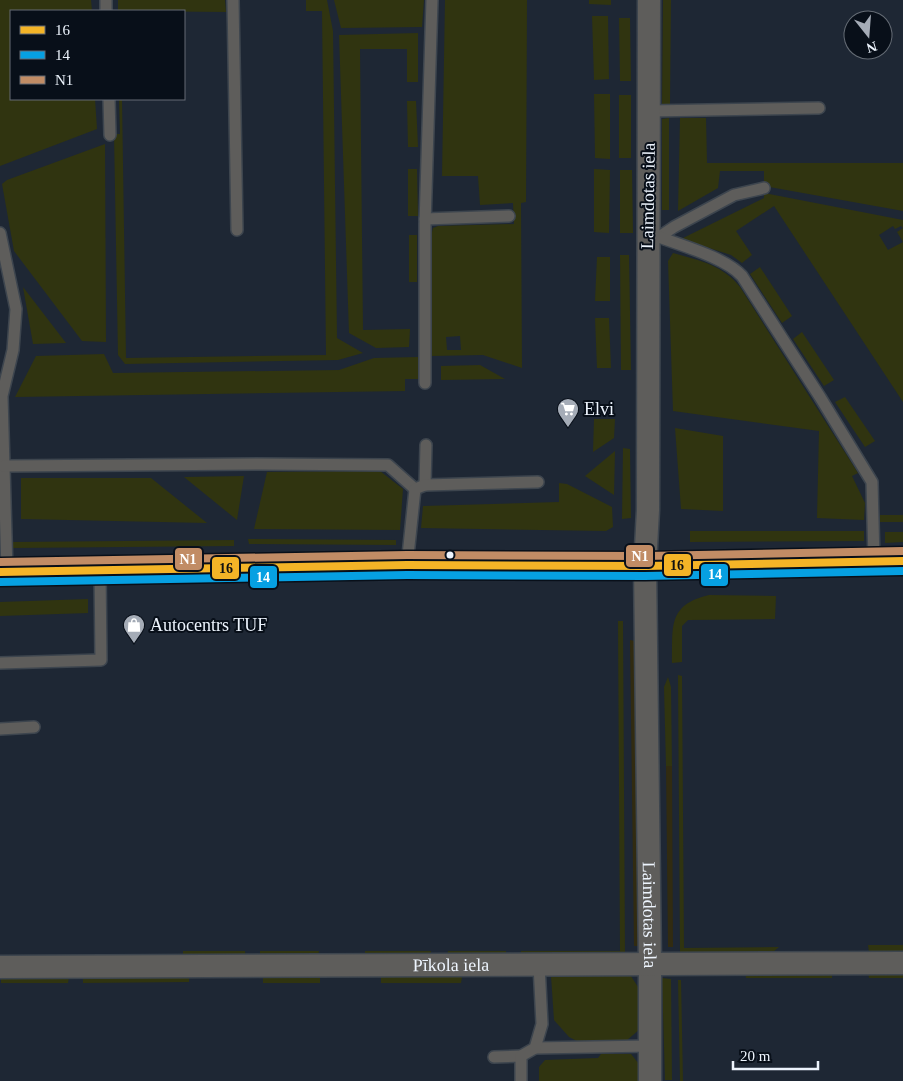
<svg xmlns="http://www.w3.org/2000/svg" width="903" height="1081" font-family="Georgia,serif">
<rect width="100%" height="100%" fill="#1e2734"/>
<g fill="#303410" fill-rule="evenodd">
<polygon points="0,0 91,0 92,11 11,11 11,99 95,99 97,129 0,166"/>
<polygon points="118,0 225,0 226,12 118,11"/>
<polygon points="306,0 327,0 333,31 337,338 363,353 338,360 125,364 118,355 114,134 120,134 119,99 122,99 126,358 326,355 322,11 306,11"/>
<polygon points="334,0 424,0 422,27 341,28"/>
<path d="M 445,0 L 527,0 L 526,202 L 521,203 L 522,368 L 483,355 L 431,356 L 432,232 L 433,228 L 438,226 L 514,224 L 513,203 L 480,205 L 478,176 L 442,176 ZM 460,336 L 461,350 L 447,350 L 446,337 Z"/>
<polygon points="589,0 611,0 611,5 589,4"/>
<polygon points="663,0 671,0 670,104 662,105"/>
<polygon points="592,16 608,16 609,79 594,80"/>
<polygon points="619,18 630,18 631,81 620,81"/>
<polygon points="418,33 418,82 407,82 407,49 360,49 363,330 410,329 409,347 376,348 349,333 339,35"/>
<polygon points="594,94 610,94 610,159 595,158"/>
<rect x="619" y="95" width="12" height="63"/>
<polygon points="407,101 416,101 418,147 408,147"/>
<polygon points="669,118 669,210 662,210 662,119"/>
<polygon points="680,118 706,118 707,163 903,163 903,211 764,186 764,171 720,171 718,188 678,211"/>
<polygon points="105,144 106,342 82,341 14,251 2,184 7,180"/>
<polygon points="408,169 417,169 418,216 408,216"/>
<polygon points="594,169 610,170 609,233 594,232"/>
<polygon points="620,170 632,170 633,233 620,233"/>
<path d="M 764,193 L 903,220 L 903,402 L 774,206 L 736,231 L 752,255 L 742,263 L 731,255 L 681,239 L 764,198 ZM 893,226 L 895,229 L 901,226 L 903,228 L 897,232 L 903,242 L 888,250 L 879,235 Z"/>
<rect x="409" y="235" width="8" height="47"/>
<path d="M 673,253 C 698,260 723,265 740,287 L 858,473 L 852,476 L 865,503 L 864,520 L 817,518 L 819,431 L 673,411 L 668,261 Z"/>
<polygon points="620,255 629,255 631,370 621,370"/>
<polygon points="597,257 610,257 610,301 595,301"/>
<polygon points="760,267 792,316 782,323 750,274"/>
<polygon points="23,287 66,343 33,344"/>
<polygon points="595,318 609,318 611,368 597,368"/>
<polygon points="802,332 834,380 824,386 793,339"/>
<polygon points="104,354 113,373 339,370 374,358 419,357 419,379 405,379 405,391 15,397 36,356"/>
<polygon points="480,365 505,379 441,380 441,366"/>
<polygon points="845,397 875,441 865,447 835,402"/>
<polygon points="594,419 615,419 614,438 593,452"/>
<polygon points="675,428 723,436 723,511 681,509"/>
<polygon points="623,448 630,449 631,518 622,519"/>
<polygon points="615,451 614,495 585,476"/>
<polygon points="380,471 403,489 400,530 254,529 267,472"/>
<polygon points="244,476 237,520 184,477"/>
<polygon points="21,478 151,478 207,523 21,519"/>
<polygon points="559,483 567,484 612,507 613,527 606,531 421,528 423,506 559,502"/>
<polygon points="880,515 903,515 903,522 879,522"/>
<polygon points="690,531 864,531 864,541 690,542"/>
<polygon points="885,532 903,532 903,542 885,543"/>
<polygon points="248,539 396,540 396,545 249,544"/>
<polygon points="234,540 234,546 13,548 13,542"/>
<path d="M 709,595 L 776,596 L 775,619 L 688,620 L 682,626 L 682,662 L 672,663 C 673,627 667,605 709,595 Z"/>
<polygon points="88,599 88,613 0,616 0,602"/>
<polygon points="618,621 623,621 625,956 520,956 521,951 620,951"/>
<polygon points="678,675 682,676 684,948 779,947 773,952 680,954"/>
<polygon points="668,677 671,687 672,766 666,766 664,687"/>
<polygon points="868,945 903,945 903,951 869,952"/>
<polygon points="183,951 245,951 246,958 183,958"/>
<polygon points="260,951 319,951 318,956 260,956"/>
<polygon points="365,951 431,951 430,956 365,955"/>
<polygon points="448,951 506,951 506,955 447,955"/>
<polygon points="745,972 832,972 832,978 746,978"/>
<polygon points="629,973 638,987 640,1029 626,1041 581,1043 569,1037 554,1020 551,976"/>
<polygon points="868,973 903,973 903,978 869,978"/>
<polygon points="69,977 68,983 1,983 1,978"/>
<polygon points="83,977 189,977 189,982 83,983"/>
<polygon points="381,977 462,977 461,983 381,983"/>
<rect x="263" y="978" width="57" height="5"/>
<polygon points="662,978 671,979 672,1080 665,1080"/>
<polygon points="678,980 681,980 683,1081 680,1081"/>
<polygon points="601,1054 631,1054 639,1064 639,1081 539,1081 539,1067 545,1060 598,1058"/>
</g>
<g fill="#312b11">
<polygon points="630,640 635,641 640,946 634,946"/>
<polygon points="666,766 672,766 673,947 668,947"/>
</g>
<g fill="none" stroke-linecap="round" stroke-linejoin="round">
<g stroke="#3d454e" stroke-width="14">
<g id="lane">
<polyline points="106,0 106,11"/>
<polyline points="233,0 237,230"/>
<polyline points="109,99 110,135"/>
<polyline points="649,111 819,108"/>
<polyline points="425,219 509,216"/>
<polyline points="0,233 16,309 13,350 2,396 7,572"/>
<polyline points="654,237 659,237 674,227 734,195 764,188"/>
<path d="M 659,237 C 683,246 726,258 742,276 L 820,397 L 872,482 L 874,561"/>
<polyline points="425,383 425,224 432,0"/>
<polyline points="4,466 258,464 388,465 415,489"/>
<polyline points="425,485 426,445"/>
<polyline points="407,565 415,489 425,485 538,482"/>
<polyline points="0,663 101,660 100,570"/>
<polyline points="0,729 34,727"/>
<polyline points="535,1048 650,1046"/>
<polyline points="494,1057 521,1056"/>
<polyline points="521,1081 521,1056 535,1048 542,1024 539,965"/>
</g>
</g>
<g stroke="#3d454e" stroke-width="25">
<g id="street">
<path id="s1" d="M 649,0 L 648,510 L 645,566 L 650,964 L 650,1081"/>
<path id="s2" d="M 0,967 L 903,963"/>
</g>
</g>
<g stroke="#3d454e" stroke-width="30">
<polyline id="secondary" points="0,572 407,565 645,566 903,561"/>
</g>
<use href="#lane" stroke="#5e5d5b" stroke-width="11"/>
<use href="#street" stroke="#5e5d5b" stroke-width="22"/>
<use href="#secondary" stroke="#5f5f5e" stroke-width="28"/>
<g stroke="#080f19" stroke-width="11">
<polyline id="bus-1" points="0,572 407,565 645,566 903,561"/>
</g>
<g stroke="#080f19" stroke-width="11">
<polyline id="bus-2" points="0,582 407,575 645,576 903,571"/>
</g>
<g stroke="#080f19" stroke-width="11">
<polyline id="bus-3" points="0,562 407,555 645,556 903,551"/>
</g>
<use href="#bus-1" stroke="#f4b427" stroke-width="8"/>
<use href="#bus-2" stroke="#06a0e2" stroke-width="8"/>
<use href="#bus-3" stroke="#c18c65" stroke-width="8"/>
</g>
<defs>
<g id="supermarket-pin" transform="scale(1.125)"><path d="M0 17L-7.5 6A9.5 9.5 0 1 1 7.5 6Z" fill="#a5acb7" stroke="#080f19"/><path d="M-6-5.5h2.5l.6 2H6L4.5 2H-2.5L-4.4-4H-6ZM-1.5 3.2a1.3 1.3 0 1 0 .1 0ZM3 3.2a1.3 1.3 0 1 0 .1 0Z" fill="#fff"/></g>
<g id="shop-pin" transform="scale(1.125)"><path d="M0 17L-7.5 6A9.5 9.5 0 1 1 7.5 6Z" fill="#a5acb7" stroke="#080f19"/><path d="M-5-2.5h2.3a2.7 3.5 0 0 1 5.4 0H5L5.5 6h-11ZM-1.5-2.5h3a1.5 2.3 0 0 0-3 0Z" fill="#fff"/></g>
</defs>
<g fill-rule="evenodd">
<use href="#supermarket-pin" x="568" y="409"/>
<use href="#shop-pin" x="134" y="625"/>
</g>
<circle fill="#edf4fd" stroke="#080f19" stroke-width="2" cx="450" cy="555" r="4.5"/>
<g text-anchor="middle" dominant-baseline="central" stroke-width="4" stroke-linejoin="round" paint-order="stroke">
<g font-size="18" fill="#edf4fd" stroke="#080f19">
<text transform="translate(648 196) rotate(-89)">Laimdotas iela</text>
<text stroke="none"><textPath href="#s1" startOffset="915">Laimdotas iela</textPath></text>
<text stroke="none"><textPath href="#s2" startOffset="451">Pīkola iela</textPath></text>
</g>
<g font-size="18" fill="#edf4fd" stroke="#080f19" text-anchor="start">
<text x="584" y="409">Elvi</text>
<text x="150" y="625">Autocentrs TUF</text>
</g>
</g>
<g stroke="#080f19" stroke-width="2">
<rect x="625" y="544" width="29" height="24" rx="5" fill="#c18c65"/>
<rect x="174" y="547" width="29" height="24" rx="5" fill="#c18c65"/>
<rect x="663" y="553" width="29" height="24" rx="5" fill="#f4b427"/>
<rect x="211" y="556" width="29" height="24" rx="5" fill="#f4b427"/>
<rect x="700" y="563" width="29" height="24" rx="5" fill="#06a0e2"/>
<rect x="249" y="565" width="29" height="24" rx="5" fill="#06a0e2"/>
</g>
<g font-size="14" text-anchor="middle" font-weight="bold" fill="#fff">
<text x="640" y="561">N1</text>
<text x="188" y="564">N1</text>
<text x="715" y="579">14</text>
<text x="263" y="582">14</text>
</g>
<g font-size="14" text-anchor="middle" font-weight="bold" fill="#111">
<text x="677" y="570">16</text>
<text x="226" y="573">16</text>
</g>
<rect x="10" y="10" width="175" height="90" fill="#080f19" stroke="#646b74"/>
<rect x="20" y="26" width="25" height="8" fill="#f4b427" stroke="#646b74"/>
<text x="55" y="35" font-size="15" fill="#edf4fd">16</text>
<rect x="20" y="51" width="25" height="8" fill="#06a0e2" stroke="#646b74"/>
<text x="55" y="60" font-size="15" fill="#edf4fd">14</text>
<rect x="20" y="76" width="25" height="8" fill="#c18c65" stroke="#646b74"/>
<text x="55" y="85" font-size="15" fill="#edf4fd">N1</text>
<g transform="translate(868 35) rotate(163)"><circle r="24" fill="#080f19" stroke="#646b74"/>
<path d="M0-4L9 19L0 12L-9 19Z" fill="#a5acb7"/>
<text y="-8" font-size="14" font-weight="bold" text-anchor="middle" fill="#edf4fd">N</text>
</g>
<path d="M733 1061v8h85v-8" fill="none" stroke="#edf4fd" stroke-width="2.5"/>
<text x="740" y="1061" font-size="15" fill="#edf4fd" stroke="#080f19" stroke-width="4" paint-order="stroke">20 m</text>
</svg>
